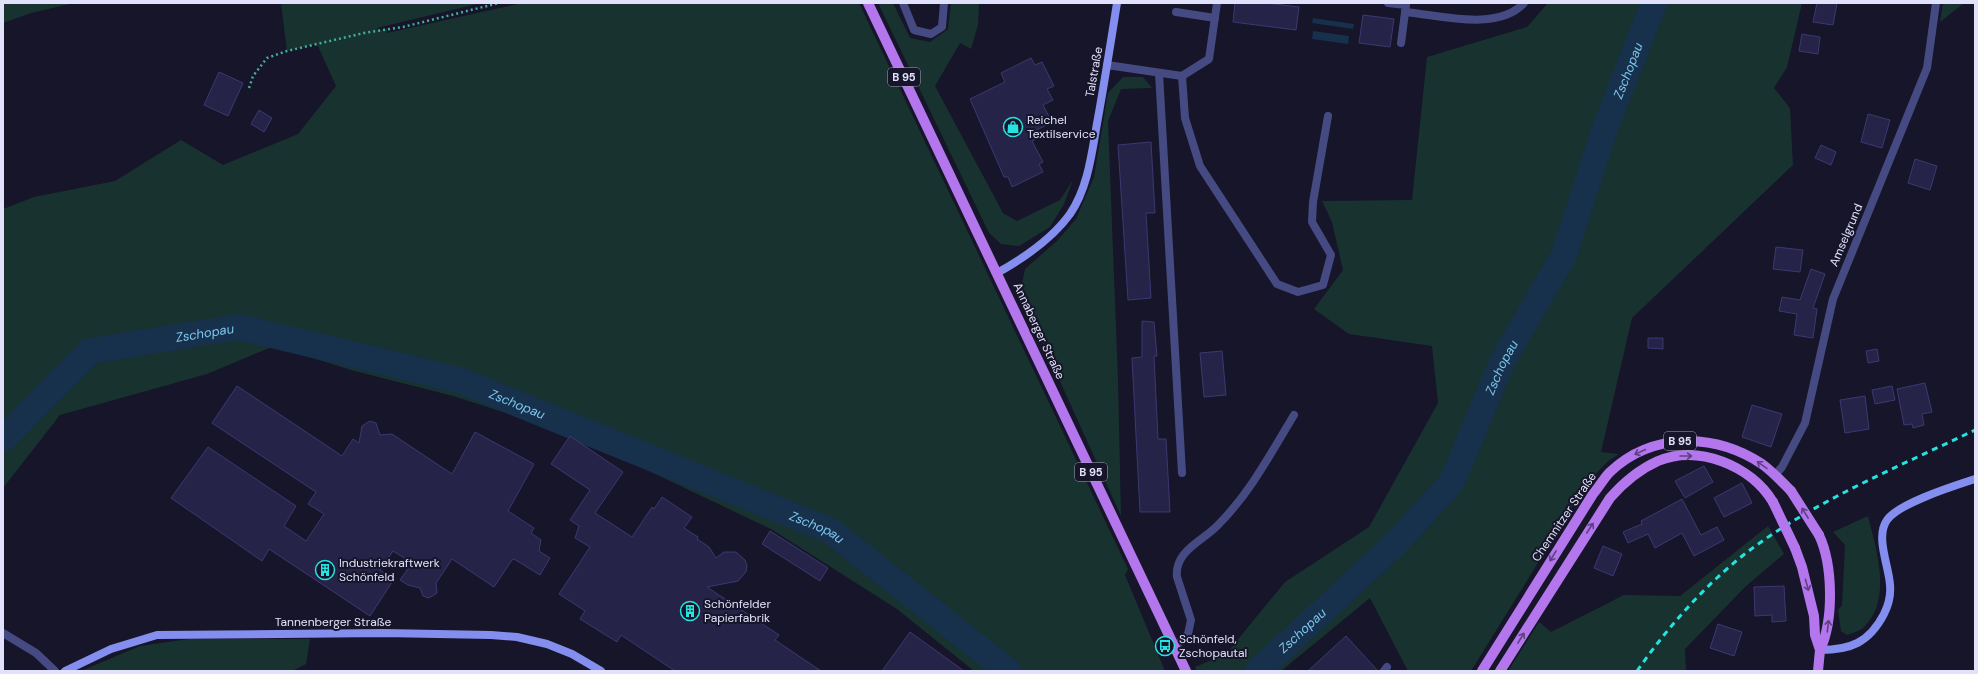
<svg xmlns="http://www.w3.org/2000/svg" width="1978" height="674" font-family="'DM Sans',sans-serif">
<rect width="100%" height="100%" fill="#161529"/>
<g fill="#18332f">
<polygon points="3,3 74,3 31,13 3,23"/>
<polygon points="281,3 481,3 377,28 378,30 387,29 387,33 523,3 859,3 1128,569 1125,575 1165,671 974,671 897,609 771,529 571,434 453,396 351,370 274,346 207,374 60,415 3,488 3,209 34,197 115,181 181,140 223,165 298,134 336,86 317,44 287,51"/>
<polygon points="878,3 893,3 910,38 930,42 948,29 951,3 979,3 978,25 971,49 960,43 935,86 1003,213 1017,221 1060,200 1073,180 1064,204 1050,227 1019,246 1001,244 989,233"/>
<polygon points="1548,3 1802,3 1787,67 1774,88 1790,108 1793,165 1632,318 1601,452 1619,454 1607,462 1588,482 1471,671 1408,671 1370,598 1281,671 1197,671 1195,667 1226,654 1285,582 1369,527 1438,403 1432,346 1349,334 1314,309 1343,270 1332,222 1322,201 1412,200 1427,57 1527,27"/>
<polygon points="1943,3 1964,3 1940,22"/>
<polygon points="1123,77 1143,77 1152,88 1121,89 1108,121 1118,380 1121,516 1020,293 1025,269 1057,241 1076,219 1094,177 1108,93"/>
<path d="M 1868,516 C 1876,549 1893,599 1864,627 C 1860,631 1852,633 1847,635 L 1841,631 L 1838,610 L 1842,605 L 1845,545 L 1833,532 Z"/>
<polygon points="1768,526 1784,554 1746,586 1685,649 1686,671 1508,671 1539,622 1551,632 1624,595 1680,596"/>
<polygon points="189,639 310,639 306,664 292,671 81,671 140,646"/>
</g>
<g fill="#17304b">
<polygon points="1313,18 1354,24 1353,29 1312,23"/>
<polygon points="1313,31 1349,36 1348,44 1312,39"/>
</g>
<g fill="none" stroke-linecap="round" stroke-linejoin="round">
<g stroke="#17304b" stroke-width="26">
<path id="s1" d="M 3,439 L 90,351 L 239,327 L 459,380 L 831,531 L 1008,671"/>
<path id="s2" d="M 1258,671 L 1395,544 L 1452,482 L 1502,362 L 1564,255 L 1604,131 L 1654,3"/>
</g>
</g>
<g fill="#262348" stroke="#3d3871">
<polygon points="1235,3 1266,3 1299,7 1296,30 1233,22"/>
<polygon points="1817,3 1837,3 1833,25 1813,22"/>
<polygon points="1363,15 1394,19 1390,47 1359,43"/>
<polygon points="1802,34 1820,37 1818,54 1799,51"/>
<polygon points="1031,58 1035,65 1042,62 1054,86 1047,89 1053,100 1043,105 1052,122 1035,131 1039,138 1032,141 1043,162 1039,164 1043,172 1012,187 1008,177 1004,177 970,99 1005,82 1001,73"/>
<polygon points="219,72 243,83 228,116 204,105"/>
<polygon points="259,110 272,118 264,132 251,124"/>
<polygon points="1868,114 1890,120 1882,148 1861,142"/>
<polygon points="1151,142 1155,213 1146,213 1151,298 1128,300 1118,145"/>
<polygon points="1821,145 1836,152 1831,165 1815,158"/>
<polygon points="1915,159 1937,166 1930,190 1908,183"/>
<polygon points="1776,247 1803,250 1800,272 1773,269"/>
<polygon points="1811,269 1825,274 1813,308 1817,309 1813,338 1794,335 1797,314 1779,311 1782,297 1800,300"/>
<polygon points="1142,321 1154,322 1157,356 1154,356 1158,439 1166,439 1170,512 1140,512 1132,358 1142,357"/>
<polygon points="1648,338 1663,338 1663,349 1648,348"/>
<polygon points="1877,349 1879,361 1868,363 1866,351"/>
<polygon points="1222,351 1226,395 1204,397 1200,353"/>
<polygon points="1925,383 1932,412 1922,414 1924,425 1913,428 1912,424 1904,425 1897,389"/>
<polygon points="237,386 342,456 353,439 359,443 362,426 370,421 376,423 380,435 392,434 452,474 475,432 534,464 508,511 534,528 531,533 541,540 539,551 550,558 540,575 514,559 512,560 494,587 452,559 436,583 437,593 429,598 423,596 420,588 408,585 400,580 412,563 393,551 380,570 394,579 370,616 269,549 262,561 171,498 208,447 296,506 284,526 306,541 324,514 308,504 316,492 212,423"/>
<polygon points="1892,386 1895,400 1875,404 1872,390"/>
<polygon points="1865,396 1869,429 1845,433 1840,400"/>
<polygon points="1752,405 1782,414 1771,447 1742,437"/>
<polygon points="570,436 623,472 595,513 632,537 652,507 654,509 662,497 692,517 684,528 698,537 697,539 709,547 716,558 724,552 736,552 745,560 747,566 746,572 738,581 707,587 779,635 775,640 821,671 675,671 621,635 617,642 580,619 585,611 559,594 590,547 575,538 579,526 570,520 590,490 551,464"/>
<polygon points="1704,466 1713,482 1685,498 1675,481"/>
<polygon points="1742,483 1752,503 1724,517 1714,498"/>
<polygon points="1682,499 1701,535 1717,527 1724,540 1694,556 1682,533 1655,548 1648,534 1628,543 1623,532 1642,524 1641,521"/>
<polygon points="770,531 828,568 820,581 762,544"/>
<polygon points="1603,546 1622,554 1613,576 1594,568"/>
<polygon points="1784,586 1786,621 1772,622 1772,615 1755,616 1754,587"/>
<polygon points="1718,624 1742,632 1734,656 1710,648"/>
<polygon points="910,632 964,671 882,671"/>
<polygon points="1346,636 1378,671 1308,671"/>
</g>
<g fill="none" stroke-linecap="round" stroke-linejoin="round">
<polyline stroke="#41af9c" stroke-width="2.5" stroke-dasharray="2 3" stroke-linecap="butt" points="249,88 253,76 267,58 287,51 364,33 403,27 499,3"/>
<g stroke="#464a82" stroke-width="8">
<polyline points="903,3 914,30 931,34 942,27 944,3"/>
<polyline points="1388,3 1406,5 1401,43"/>
<polyline points="1176,12 1215,18"/>
<path d="M 1405,12 C 1439,15 1498,32 1524,3"/>
<polyline points="1107,65 1182,76 1209,59 1217,3"/>
<polyline points="1159,73 1182,473"/>
<polyline points="1182,76 1185,118 1200,166 1277,284 1298,292 1323,285 1331,255 1312,222 1313,202 1328,116"/>
<polyline points="3,633 36,653 55,671"/>
<path d="M 1175,647 L 1188,634 L 1191,620 L 1177,577 C 1174,551 1203,541 1218,525 C 1250,493 1271,453 1294,415"/>
<polyline points="1384,671 1387,667"/>
</g>
<polyline stroke="#464a82" stroke-width="8" points="1775,475 1782,467 1805,423 1833,299 1927,68 1936,3"/>
<g stroke="#848eef" stroke-width="8">
<path d="M 997,273 C 1024,258 1052,239 1070,214 C 1089,186 1092,150 1098,118 C 1105,79 1111,41 1117,3"/>
<path d="M 1820,650 C 1850,650 1869,643 1884,614 C 1888,606 1891,595 1890,585 C 1889,566 1875,537 1887,520 C 1899,503 1954,486 1975,479"/>
<polyline points="65,671 111,649 157,635 384,633 491,635 517,637 547,644 572,654 601,671"/>
</g>
<g stroke="#b376ed" stroke-width="10">
<polyline points="868,3 1186,671"/>
<path d="M 1819,535 C 1833,565 1834,620 1820,650"/>
<polyline points="1795,548 1802,567 1814,616 1815,635 1820,650 1818,671"/>
<path d="M 1482,671 L 1593,494 C 1599,487 1604,478 1610,472 C 1652,432 1715,433 1762,464 C 1773,472 1782,482 1791,491"/>
<path d="M 1500,671 L 1610,498 C 1624,482 1638,470 1658,461 C 1699,444 1751,466 1773,502"/>
</g>
<path stroke="#25e3e0" stroke-width="3" stroke-dasharray="6 5" stroke-linecap="butt" d="M 1637,671 C 1668,627 1703,587 1746,553 C 1814,501 1898,467 1975,430"/>
<g stroke="#b376ed" stroke-width="10">
<polyline points="1791,491 1819,535"/>
<polyline points="1773,502 1795,548"/>
</g>
</g>
<defs><path id="oneway-shaft" d="M-6 0H5M1.5-3L5.5 0L1.5 3" fill="none" stroke-width="1.6" stroke-linecap="round" stroke-linejoin="round"/></defs>
<g stroke="#5d4181">
<use href="#oneway-shaft" transform="translate(1640 452) rotate(155)"/>
<use href="#oneway-shaft" transform="translate(1686 456)"/>
<use href="#oneway-shaft" transform="translate(1762 465) rotate(-145)"/>
<use href="#oneway-shaft" transform="translate(1805 513) rotate(-122)"/>
<use href="#oneway-shaft" transform="translate(1590 528) rotate(-57)"/>
<use href="#oneway-shaft" transform="translate(1553 556) rotate(122)"/>
<use href="#oneway-shaft" transform="translate(1807 585) rotate(74)"/>
<use href="#oneway-shaft" transform="translate(1828 626) rotate(-83)"/>
<use href="#oneway-shaft" transform="translate(1521 638) rotate(-58)"/>
</g>
<defs>
<g id="shop-ring" transform="scale(1)"><circle r="9.5" fill="#161529" stroke="#25e3e0" stroke-width="1.5"/><path d="M-5-2.5h2.3a2.7 3.5 0 0 1 5.4 0H5L5.5 6h-11ZM-1.5-2.5h3a1.5 2.3 0 0 0-3 0Z" fill="#25e3e0"/></g>
<g id="building-ring" transform="scale(1)"><circle r="9.5" fill="#161529" stroke="#25e3e0" stroke-width="1.5"/><path d="M-4-6H4V6H1V3H-1V6H-4ZM-2.5-4.3h1.7v1.8h-1.7ZM.8-4.3h1.7v1.8H.8ZM-2.5-1h1.7V.8h-1.7ZM.8-1h1.7V.8H.8Z" fill="#25e3e0"/></g>
<g id="bus-ring" transform="scale(1)"><circle r="9.5" fill="#161529" stroke="#25e3e0" stroke-width="1.5"/><path d="M-5-6H5V4H4V6H2V4H-2V6H-4V4H-5ZM-3.5-4V0h7V-4ZM-3.5 1.2v1.5H-2V1.2ZM2 1.2v1.5H3.5V1.2Z" fill="#25e3e0"/></g>
</defs>
<g fill-rule="evenodd">
<use href="#shop-ring" x="1013" y="127"/>
<use href="#building-ring" x="325" y="570"/>
<use href="#building-ring" x="690" y="611"/>
<use href="#bus-ring" x="1165" y="646"/>
</g>
<g text-anchor="middle" dominant-baseline="central" stroke-width="4" stroke-linejoin="round" paint-order="stroke">
<g fill="#161529" stroke="#a4a4bc" stroke-width="1">
<rect x="888" y="68" width="32" height="18" rx="3"/>
<rect x="1664" y="432" width="32" height="18" rx="3"/>
<rect x="1075" y="463" width="32" height="18" rx="3"/>
</g>
<g font-size="11" font-weight="bold" fill="#e1e1fb">
<text x="904" y="77">B 95</text>
<text x="1680" y="441">B 95</text>
<text x="1091" y="472">B 95</text>
</g>
<g font-size="12" fill="#e1e1fb" stroke="#161529">
<text transform="translate(1094 72) rotate(-80)">Talstraße</text>
<text transform="translate(1846 235) rotate(-67)">Amselgrund</text>
<text transform="translate(1039 331) rotate(65)">Annaberger Straße</text>
<text transform="translate(1564 517) rotate(-56)">Chemnitzer Straße</text>
<text x="333" y="622">Tannenberger Straße</text>
</g>
<g font-size="12" fill="#e1e1fb" stroke="#161529" text-anchor="start">
<text x="1027" y="120">Reichel<tspan x="1027" dy="14">Textilservice</tspan></text>
<text x="339" y="563">Industriekraftwerk<tspan x="339" dy="14">Schönfeld</tspan></text>
<text x="704" y="604">Schönfelder<tspan x="704" dy="14">Papierfabrik</tspan></text>
<text x="1179" y="639">Schönfeld,<tspan x="1179" dy="14">Zschopautal</tspan></text>
</g>
<g font-size="13" font-style="italic" fill="#7cc6ee" stroke="#161529">
<text stroke="none"><textPath href="#s2" startOffset="720">Zschopau</textPath></text>
<text stroke="none"><textPath href="#s1" startOffset="240">Zschopau</textPath></text>
<text stroke="none"><textPath href="#s2" startOffset="396">Zschopau</textPath></text>
<text stroke="none"><textPath href="#s1" startOffset="564">Zschopau</textPath></text>
<text stroke="none"><textPath href="#s1" startOffset="888">Zschopau</textPath></text>
<text stroke="none"><textPath href="#s2" startOffset="60">Zschopau</textPath></text>
</g>
</g>
<rect width="1978" height="674" fill="none" stroke="#e1e1fb" stroke-width="8"/>
</svg>
